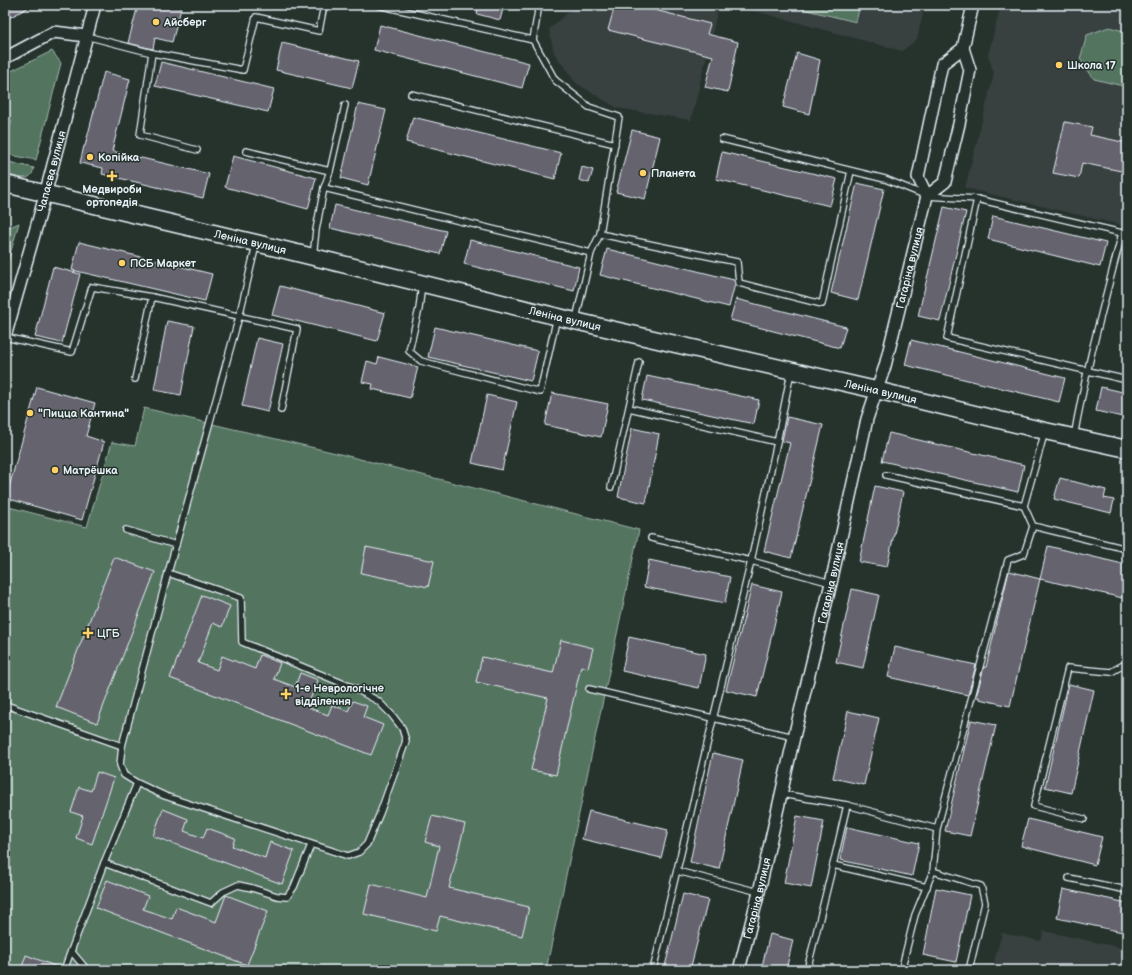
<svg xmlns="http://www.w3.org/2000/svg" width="1132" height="975" font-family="'Balsamiq Sans',sans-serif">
<rect width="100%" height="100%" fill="#26332d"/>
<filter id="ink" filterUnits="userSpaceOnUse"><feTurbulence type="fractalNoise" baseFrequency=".025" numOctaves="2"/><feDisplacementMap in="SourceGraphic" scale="8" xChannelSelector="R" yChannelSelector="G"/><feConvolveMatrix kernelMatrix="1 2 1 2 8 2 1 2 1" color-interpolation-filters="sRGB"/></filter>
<g filter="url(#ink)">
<g fill="#394140">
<polygon points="577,5 719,5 691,120 617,108 576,83 554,53 549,29"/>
<polygon points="733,5 925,5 917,39 902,51"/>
<polygon points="1001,5 1127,5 1127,223 1121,225 965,188 994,74 988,55"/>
<polygon points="1044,931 1127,949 1127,970 992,970 1002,933 1041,941"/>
</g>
<g fill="#53745e" stroke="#9eb2ab">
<polygon points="786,5 860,5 856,22"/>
<polygon points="1109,27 1127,32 1127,87 1094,79 1080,59 1087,35"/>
<polygon points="52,51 61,63 36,160 5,154 5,145 12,121 5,118 5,74"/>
<path d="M 5,161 L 34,168 C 33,170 33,173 31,175 C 27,182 11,175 5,173 Z"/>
<polygon points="19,223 5,272 5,229"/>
<polygon points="144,408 336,453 639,530 546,970 5,970 5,506 87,527 112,442 135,446"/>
</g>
<g fill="#65636e" stroke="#e8f1f8">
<polygon points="5,5 33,5 5,20"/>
<polygon points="138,5 182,5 172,42 155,38 153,49 128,43"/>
<polygon points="479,5 504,5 500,20 477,14"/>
<polygon points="615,5 635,5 710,24 707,34 738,42 728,92 705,87 713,56 608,30"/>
<polygon points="380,25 529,63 522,88 374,50"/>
<polygon points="282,43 359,61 352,88 276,70"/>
<polygon points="797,53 820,60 809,114 783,107"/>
<polygon points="161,62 274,89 268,112 155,86"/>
<polygon points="104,72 130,79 112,151 209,174 203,198 102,174 103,168 80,163 84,146 85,146"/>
<polygon points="358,104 386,110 368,185 341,178"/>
<polygon points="413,117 561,153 555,179 406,142"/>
<polygon points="1065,122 1092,127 1090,135 1127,143 1127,166 1126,172 1082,163 1079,178 1053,173"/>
<polygon points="632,130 660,137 645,199 616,192"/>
<polygon points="722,152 837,179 830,206 716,179"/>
<polygon points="233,156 316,178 308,209 225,187"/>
<polygon points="582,167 593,170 589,183 579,180"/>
<polygon points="857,183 884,189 858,300 831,293"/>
<polygon points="335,205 446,231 440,254 330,228"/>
<polygon points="944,207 966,212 940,321 918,316"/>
<polygon points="993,216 1106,243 1100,267 988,239"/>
<polygon points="470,240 579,267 574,291 464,264"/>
<polygon points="79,242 212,274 205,301 72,270"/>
<polygon points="607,249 734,280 735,284 729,307 600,275"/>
<polygon points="53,267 80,274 62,343 35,337"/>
<polygon points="280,286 385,313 377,341 272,315"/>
<polygon points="736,299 846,327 840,348 730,320"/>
<polygon points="167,321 194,326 181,395 154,390"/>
<polygon points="435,327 538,351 531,381 428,357"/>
<polygon points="257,338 283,344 268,412 242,406"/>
<polygon points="911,340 1065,378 1059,402 905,365"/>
<polygon points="379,357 418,367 410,398 372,389 373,384 362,382 367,361 377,364"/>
<polygon points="647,376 759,400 754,424 642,400"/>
<polygon points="37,387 95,403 86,436 104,442 82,520 6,498"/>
<polygon points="1101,387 1127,393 1127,418 1096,411"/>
<polygon points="552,393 608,404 601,437 545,425"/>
<polygon points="487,395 517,402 502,470 472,463"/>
<polygon points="787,417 823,425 791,558 764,551 790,443 782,441"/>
<polygon points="632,428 659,434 646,503 618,497"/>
<polygon points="889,433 1024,465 1018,492 882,461"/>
<polygon points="1060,478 1106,490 1104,498 1114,500 1111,513 1054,499"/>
<polygon points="875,486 903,492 887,567 859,562"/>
<polygon points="1048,546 1127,565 1127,599 1040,579"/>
<polygon points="366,547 434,561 428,587 361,573"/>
<polygon points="114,557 155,572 97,723 56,707"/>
<polygon points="649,560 730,577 725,603 644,587"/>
<polygon points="1009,571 1040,579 1010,706 979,699 979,697 976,697 984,667 986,667"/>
<polygon points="752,585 782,592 757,697 726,690"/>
<polygon points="852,589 879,595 863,668 836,662"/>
<polygon points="202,595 230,606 222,627 213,623 198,663 217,670 222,656 255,669 260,655 280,663 274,679 295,687 300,673 318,680 307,707 328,715 332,705 348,711 353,701 367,706 363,717 383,725 371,755 170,678"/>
<polygon points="629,637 706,654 699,688 622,671"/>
<polygon points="561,640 593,648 588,668 581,666 556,775 531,770 548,698 476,682 482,657 553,673"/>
<polygon points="895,647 976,665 968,695 888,677"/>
<polygon points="1069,684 1094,690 1071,793 1045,787"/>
<polygon points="848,711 879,718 864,785 833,778"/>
<polygon points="971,720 996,725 970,836 945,831"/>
<polygon points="713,753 743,760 719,869 690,862"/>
<polygon points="97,772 114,778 92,844 76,838 83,816 71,812 79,787 91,791"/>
<polygon points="163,809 188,819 184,831 203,838 207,828 235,838 232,846 265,858 270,842 294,851 282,884 153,836"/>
<polygon points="589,811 668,830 661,858 582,839"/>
<polygon points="432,816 465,824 449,888 529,907 522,936 440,916 436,931 364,914 371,884 427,898 439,846 425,842"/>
<polygon points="797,816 824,821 811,888 784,883"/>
<polygon points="1028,819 1102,837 1095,865 1021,846"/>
<polygon points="847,827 919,843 912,876 840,860"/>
<polygon points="107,880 148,896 143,909 172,919 176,907 216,922 226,895 268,911 247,965 96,908"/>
<polygon points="936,888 970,895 956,962 923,955"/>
<polygon points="1063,889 1127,903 1127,933 1057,918"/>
<polygon points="683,894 708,900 690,970 664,970"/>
<polygon points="770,934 793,940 786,970 761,970"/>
<polygon points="26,955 60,968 60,970 21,970"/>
</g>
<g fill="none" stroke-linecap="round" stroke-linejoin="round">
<g stroke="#e8f1f8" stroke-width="8">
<g id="lane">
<polyline points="378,5 533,40"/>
<polyline points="539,5 533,40 555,80 589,107 619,117 600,234 591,253 576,319"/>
<polyline points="86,36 152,53 243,70 256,17 319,31 324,5"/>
<polyline points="152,53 140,135 197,150"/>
<polyline points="411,94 615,144"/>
<polyline points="722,139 885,179 927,196 977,199 1122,233 1127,232"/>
<polyline points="246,151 330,171"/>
<polyline points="324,188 591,253"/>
<polyline points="977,199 947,338 1127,380"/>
<polyline points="600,234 737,262 739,283 822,304 851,171"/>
<polyline points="1127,244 1127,253"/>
<polyline points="313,257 316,230 324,188 330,171 345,105"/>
<polyline points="422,284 419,309 409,351 421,361 540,392 557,317"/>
<polyline points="5,337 72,352 92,287 152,297 297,329 281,410"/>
<polyline points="135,379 152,297"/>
<polyline points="629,408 777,442 791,372"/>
<path d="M 1074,437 C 1086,368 1105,300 1122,233"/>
<polyline points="886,475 1024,506 1045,431"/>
<polyline points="611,487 639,362"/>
<polyline points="1024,506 1033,526 1127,549"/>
<polyline points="126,530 176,545"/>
<polyline points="651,538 751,561 831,583"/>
<polyline points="589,689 794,737"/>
<polyline points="5,703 6,705 122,746 168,573 239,317 256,245"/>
<polyline points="122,746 120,765 124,775 137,783 165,796 348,856 359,852 367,844 380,813 406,741 402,728 392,715 378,701 354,688 242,642 241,598 168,573"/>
<polyline points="137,783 104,863 211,903 223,892 238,885 252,888 277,896 287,897 294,887 311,845"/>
<polyline points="781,794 847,805 937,829"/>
<polyline points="1084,819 1034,806 1068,668 1111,672 1127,663"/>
<polyline points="833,865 927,887"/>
<polyline points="677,871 759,892"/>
<polyline points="933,871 981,886 985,903 969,970"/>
<polyline points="1069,878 1127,890"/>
<polyline points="903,963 915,915 933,871 937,829 1008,560 1024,554 1033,526"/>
<polyline points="64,970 71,951"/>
<polyline points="87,970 71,951 104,863"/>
<polyline points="653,970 751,561 777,442"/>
<polyline points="807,970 833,865 847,805"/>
</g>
</g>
<g stroke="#e8f1f8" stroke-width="14">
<g id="street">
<polyline points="5,58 54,32 86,36"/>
<polyline points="927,196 918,177 942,64 963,48"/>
<path id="s1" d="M 5,337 L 40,214 L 95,5"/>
<path id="s2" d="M 739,970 L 759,892 L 794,737 L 831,583 L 867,419 L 885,366 L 927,196 L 945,182 L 959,124 L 970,70 L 963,48 L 973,5"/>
</g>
</g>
<g stroke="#e8f1f8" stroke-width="19">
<g id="secondary">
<path id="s3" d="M 5,184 L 256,243 L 575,321 L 876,390 L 1045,431 L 1127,449"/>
</g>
</g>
<use href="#lane" stroke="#26332d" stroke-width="5.5"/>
<use href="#street" stroke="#26332d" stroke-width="11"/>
<use href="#secondary" stroke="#26332d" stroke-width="16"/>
</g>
</g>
<g fill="#ffd166" stroke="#26332d" stroke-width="1.5">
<circle cx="156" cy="22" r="4"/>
<circle cx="1059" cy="65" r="4"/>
<circle cx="90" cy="157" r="4"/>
<circle cx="643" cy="173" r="4"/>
<path d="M110 170h4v4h4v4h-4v4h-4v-4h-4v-4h4z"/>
<circle cx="122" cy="263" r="4"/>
<circle cx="30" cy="413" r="4"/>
<circle cx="55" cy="470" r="4"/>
<path d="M86 627h4v4h4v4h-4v4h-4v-4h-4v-4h4z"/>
<path d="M284 688h4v4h4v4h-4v4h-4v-4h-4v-4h4z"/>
</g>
<g text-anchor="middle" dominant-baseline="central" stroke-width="3" stroke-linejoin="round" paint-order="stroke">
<g font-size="11" font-weight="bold" fill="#e8f1f8" stroke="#26332d" text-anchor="start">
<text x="164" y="22">Айсберг</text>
<text x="1067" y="65">Школа 17</text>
<text x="98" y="157">Копійка</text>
<text x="651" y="173">Планета</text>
<text x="112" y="189" text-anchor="middle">Медвироби<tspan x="112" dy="13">ортопедія</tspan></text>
<text x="130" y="263">ПСБ Маркет</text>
<text x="38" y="413">"Пицца Кантина"</text>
<text x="63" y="470">Матрёшка</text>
<text x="97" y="633">ЦГБ</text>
<text x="295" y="688">1-е Неврологічне<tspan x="295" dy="13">відділення</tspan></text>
</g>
<g font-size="11" fill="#e8f1f8" stroke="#26332d">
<text stroke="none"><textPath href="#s1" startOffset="172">Чапаєва вулиця</textPath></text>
<text stroke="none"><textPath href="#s3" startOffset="252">Леніна вулиця</textPath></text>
<text stroke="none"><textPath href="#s2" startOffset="723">Гагаріна вулиця</textPath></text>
<text stroke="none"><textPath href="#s3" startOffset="576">Леніна вулиця</textPath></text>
<text stroke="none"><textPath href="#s3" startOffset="900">Леніна вулиця</textPath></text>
<text stroke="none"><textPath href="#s2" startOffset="398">Гагаріна вулиця</textPath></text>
<text stroke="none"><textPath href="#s2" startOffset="74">Гагаріна вулиця</textPath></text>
</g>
</g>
<rect width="1132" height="975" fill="none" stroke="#26332d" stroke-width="20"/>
<rect x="10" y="10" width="1112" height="955" fill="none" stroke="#e8f1f8" stroke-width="1.5" filter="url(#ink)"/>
</svg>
